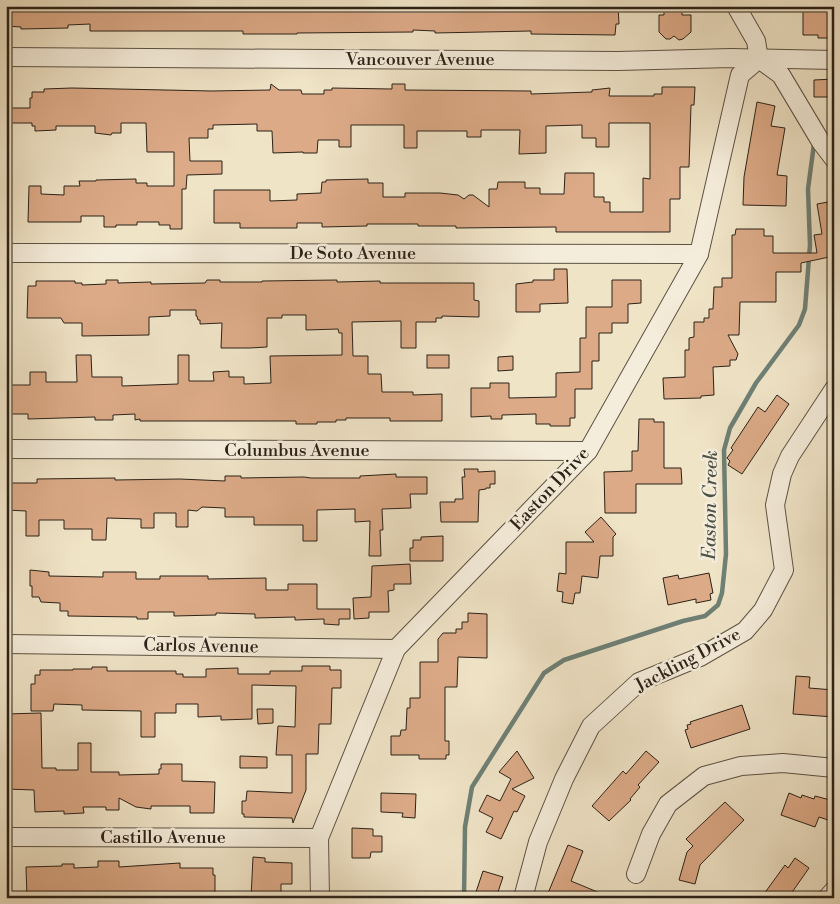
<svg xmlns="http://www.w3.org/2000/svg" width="840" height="904" font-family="'Libre Bodoni',serif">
<rect width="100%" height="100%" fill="#f0e4c7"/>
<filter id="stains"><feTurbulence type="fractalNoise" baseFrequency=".004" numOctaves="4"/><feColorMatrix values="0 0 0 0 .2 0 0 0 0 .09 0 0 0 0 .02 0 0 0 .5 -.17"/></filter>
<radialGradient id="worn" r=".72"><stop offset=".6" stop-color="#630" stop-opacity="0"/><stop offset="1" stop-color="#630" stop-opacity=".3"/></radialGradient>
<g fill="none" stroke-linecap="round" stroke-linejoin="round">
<polyline stroke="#6e8076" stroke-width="4.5" points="464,898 465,827 472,787 544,673 564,660 683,621 705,616 718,605 722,593 726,554 724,450 730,428 756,383 799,325 805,309 810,245 808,189 814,144"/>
</g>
<g fill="#dcaa87" stroke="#2b2218">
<polygon points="12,6 618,6 619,24 616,24 615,35 531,34 531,31 435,33 435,31 413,30 413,32 297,33 297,34 243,34 243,31 90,31 90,24 68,25 68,28 21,29 21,27 6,26 6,10 12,10"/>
<polygon points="664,6 682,6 682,15 691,15 691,32 683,39 679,40 674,36 670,39 666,39 659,32 659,15 664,15"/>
<polygon points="803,6 834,6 834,32 829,32 830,38 818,38 818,35 803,35"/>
<polygon points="834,79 834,97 814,97 814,80"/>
<polygon points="271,84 279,90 301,90 302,94 324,94 324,90 332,90 332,88 392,89 392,84 405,84 405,90 531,91 531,94 592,92 592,90 610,88 609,96 654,96 654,94 662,94 662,87 695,87 694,105 691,105 689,167 680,167 680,199 670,199 670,232 556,232 556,227 456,228 456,226 418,226 418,224 367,224 367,226 322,227 322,223 297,223 297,228 240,228 240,223 214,223 214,190 270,190 270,201 297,200 297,194 321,193 322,182 326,182 326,180 368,179 368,183 383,183 383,197 405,197 405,193 440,193 458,195 464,199 469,195 473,195 489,207 489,189 497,189 498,182 525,182 525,188 540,188 540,194 564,194 565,173 594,173 594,197 604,197 604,202 610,202 610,212 643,212 643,178 650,179 650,123 609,123 609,147 596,147 596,138 582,138 582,125 546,126 546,153 519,154 520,130 481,130 481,137 467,137 467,131 417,131 417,148 404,148 404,125 351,125 351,147 339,147 339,140 318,140 317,153 303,153 303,152 273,153 272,131 257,131 257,124 213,125 213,129 208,129 208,138 189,138 190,161 222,161 222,174 187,175 186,189 182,189 182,229 170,229 170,225 159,225 159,222 137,222 137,225 116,225 116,227 104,227 104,216 81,216 81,222 28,222 29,186 41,186 41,194 64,195 64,186 80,186 79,181 96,181 96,180 136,179 136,183 147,183 147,186 174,186 174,152 147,152 146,123 121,123 121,133 112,133 111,135 95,133 95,126 56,126 56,130 35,131 35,126 32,126 32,123 8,123 8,108 30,108 30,98 32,98 32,92 44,92 44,89 72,88 212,91 270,90"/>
<polygon points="757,102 775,106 771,126 785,128 777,175 787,176 786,206 743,205 744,177"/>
<polygon points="834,201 834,256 801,263 801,272 776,272 776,302 740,302 739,335 728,335 738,354 736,360 730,360 730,366 713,367 714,395 701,396 701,398 664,399 663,378 685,377 685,350 689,350 689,338 694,337 694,322 704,322 704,318 709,318 709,309 713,309 714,287 722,287 722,278 732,278 732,235 735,235 736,229 764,229 764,236 773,236 773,253 817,253 814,235 822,234 817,204"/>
<polygon points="554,269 567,269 568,303 540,304 540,312 516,312 516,284 533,282 533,280 554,280"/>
<polygon points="106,280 118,280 118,283 151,282 151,284 205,283 207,280 220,280 220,282 262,282 262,281 337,280 337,282 380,281 380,283 474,283 474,300 479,301 479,317 442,316 442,318 436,318 436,322 416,322 416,348 401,348 401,321 352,322 353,356 368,356 368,374 381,374 382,392 413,392 413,395 442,394 442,421 390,421 390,418 346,418 346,420 336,420 336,422 317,422 317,424 296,424 296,421 140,421 140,419 135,420 135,414 113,415 113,420 95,420 95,417 28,419 28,414 6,414 8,385 30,385 30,372 46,372 46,382 77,382 76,355 91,355 92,377 122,377 122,386 178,384 178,355 189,355 189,381 214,381 213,372 229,371 229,377 244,377 244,384 271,383 270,356 342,355 342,333 339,333 338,329 306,330 306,315 282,315 282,318 267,318 267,347 250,348 221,348 222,323 200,324 200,320 198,320 197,316 196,316 196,310 170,310 170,316 149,317 149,335 82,336 82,323 64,323 61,318 27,318 28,286 36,286 36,281 75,281 75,283 82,283 82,285 106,284"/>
<polygon points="612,280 641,280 641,303 628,304 628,323 612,323 612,333 599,333 599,361 592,361 592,389 575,389 575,418 570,418 570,426 550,426 550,424 536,424 536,414 502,415 502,419 491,419 491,416 471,417 471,388 490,388 490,383 509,383 509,398 556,397 556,373 580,372 580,338 586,338 586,307 612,307"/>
<rect x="427" y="355" width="22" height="13"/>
<polygon points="513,356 513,370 498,371 498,357"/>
<polygon points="777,395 789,404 742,474 728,465 730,461 727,458 733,450 731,448 758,407 765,412"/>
<polygon points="639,419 654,419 654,422 664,422 664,468 681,468 682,484 636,484 636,513 605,513 604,472 632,471 632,451 638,451"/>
<polygon points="464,469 478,469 478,472 495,471 495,484 490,484 490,488 486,488 486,489 479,490 478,522 441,522 440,502 455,502 455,499 463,499 462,477 465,477"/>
<polygon points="396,474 396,477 427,477 427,494 410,494 411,508 382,509 383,530 380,530 381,556 369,556 370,521 355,522 355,509 317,510 317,541 303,541 303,525 254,525 254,517 225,517 225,508 202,507 197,511 188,510 188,527 176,527 176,513 154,513 154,528 141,528 141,519 107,518 106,540 92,540 92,529 64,529 64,520 39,520 39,536 26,536 26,511 6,510 7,483 37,483 37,479 115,478 115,480 180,479 225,481 225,476 241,476 241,478 304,477 311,478 360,478 360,476"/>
<polygon points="601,517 616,534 613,537 613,556 600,556 598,578 582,576 580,593 575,593 573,604 562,602 563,592 557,591 559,573 566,574 566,542 594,542 585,532"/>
<polygon points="443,536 443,561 410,561 410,548 413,548 413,540 421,540 421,537"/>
<polygon points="410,564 411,584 394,584 394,590 388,591 389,612 369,612 369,618 354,619 353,598 371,597 372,566"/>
<polygon points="30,570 49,572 49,576 103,577 103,572 136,572 136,579 160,579 160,576 208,576 208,579 266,578 266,590 288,590 288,584 317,584 317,609 350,609 350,619 339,619 339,625 324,624 324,619 295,620 295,617 255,618 255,614 216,613 216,615 174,616 174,612 148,612 148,619 137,619 137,617 68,616 68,611 60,611 60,603 41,602 39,597 32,597 32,586 30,586"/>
<polygon points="709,573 713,593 710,594 711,600 696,603 696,599 668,605 663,578 678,575 679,579"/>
<polygon points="468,613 487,614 487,658 458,657 457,687 445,687 445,741 449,741 449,755 446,755 446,759 419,759 419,755 391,755 391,736 400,736 401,730 406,730 407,708 410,708 410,698 420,698 420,662 438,662 438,639 443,633 456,633 456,629 462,629 462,622 468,622"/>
<polygon points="302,666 330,666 330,670 341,670 341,688 332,688 331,724 319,724 318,754 306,754 306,790 293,823 292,818 244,817 244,814 242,814 242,801 246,801 247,791 292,793 292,755 276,755 278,726 295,727 296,686 252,685 252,719 221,720 221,716 198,717 198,704 176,704 176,713 155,713 155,737 141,737 141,711 82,710 82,705 54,704 53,711 31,711 31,684 35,684 35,675 40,675 40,670 73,670 73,669 92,669 92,667 107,667 107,671 176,671 176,674 183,674 183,677 206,677 206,669 238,668 238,674 270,674 270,671 302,671"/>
<polygon points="796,676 810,677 809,688 834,690 834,717 793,714"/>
<polygon points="742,705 750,729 691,748 685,730 688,729 687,725 691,724 690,722"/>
<polygon points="257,709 273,709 273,723 258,724"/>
<polygon points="41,713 42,768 56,768 56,770 78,770 78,743 91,743 91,772 119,772 119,775 159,774 159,769 161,769 161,764 182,764 182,781 215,782 214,813 190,813 190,806 151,806 151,809 136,807 119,798 119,810 106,810 106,807 83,807 84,813 64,814 64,811 35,812 34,790 6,789 6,714"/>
<polygon points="517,751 534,778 512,789 525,796 517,812 514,811 501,839 486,832 493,818 479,811 487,795 500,801 511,779 499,772"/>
<polygon points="646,751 659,762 638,785 640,787 630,799 631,800 609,821 592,806 623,771 626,774"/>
<polygon points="240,756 267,757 267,768 240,768"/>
<polygon points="381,793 416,794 415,818 402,817 403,813 381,812"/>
<polygon points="789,793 801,798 802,795 814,799 815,796 834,801 834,822 819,817 815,827 781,815"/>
<polygon points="725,802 744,820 700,865 695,884 679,880 687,852 693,846 686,839"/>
<polygon points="352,828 373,829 373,836 382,836 382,852 371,852 370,858 352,858"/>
<polygon points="568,845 583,851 571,881 612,898 546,898"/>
<polygon points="253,857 265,858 265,862 292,863 292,884 281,884 281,898 251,898"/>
<polygon points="795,858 809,868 788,898 761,898 785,865 788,868"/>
<polygon points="98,861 119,861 119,867 180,863 180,868 213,868 213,875 215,875 215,898 27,898 26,867 62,866 62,864 74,864 74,868 98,867"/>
<polygon points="483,871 503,877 496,898 474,898"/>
</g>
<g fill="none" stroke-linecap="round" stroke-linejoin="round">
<g stroke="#5c5244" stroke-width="20">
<g id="minor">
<polyline points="736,6 756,41 759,59"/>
<polyline points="6,57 618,61 731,58 834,60"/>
<polyline points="759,59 781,75 821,142 834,159"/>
<polyline points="6,253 699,254"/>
<polyline points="6,449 588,451"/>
<polyline points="6,644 396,649"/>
<polyline points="6,837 319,838"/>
<polyline points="636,874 651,834 668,804 704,776 741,766 783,763 834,768"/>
<polyline points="320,898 319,838 396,649 588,451 699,254 740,75 759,59"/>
<polyline points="523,898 538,842 564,779 591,726 639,682 700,657 745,631 763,610 784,570 775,505 782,474 790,456 834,389"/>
<polyline points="827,898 834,890"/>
</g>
</g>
<use href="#minor" stroke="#f5eddb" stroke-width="18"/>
</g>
<g text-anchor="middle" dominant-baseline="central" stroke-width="5" stroke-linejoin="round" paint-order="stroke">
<g font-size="18" fill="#2b2218" stroke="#f5eddb">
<text x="420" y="59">Vancouver Avenue</text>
<text x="353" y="253">De Soto Avenue</text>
<text x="297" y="450">Columbus Avenue</text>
<text transform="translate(550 489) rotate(-47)">Easton Drive</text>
<text transform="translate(201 646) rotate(1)">Carlos Avenue</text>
<text transform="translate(688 660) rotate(-28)">Jackling Drive</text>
<text x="163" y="837">Castillo Avenue</text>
</g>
<g font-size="19" font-style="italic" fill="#4c5147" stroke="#f5eddb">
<text transform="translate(710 505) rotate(-89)">Easton Creek</text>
</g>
</g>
<rect width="840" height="904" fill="none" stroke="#f0e4c7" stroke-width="25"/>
<rect x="8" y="8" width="825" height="889" fill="none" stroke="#2b2218" stroke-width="2.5"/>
<rect x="12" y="12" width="815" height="879" fill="none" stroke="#2b2218"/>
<rect width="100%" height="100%" filter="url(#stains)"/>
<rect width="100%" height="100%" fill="url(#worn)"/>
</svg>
